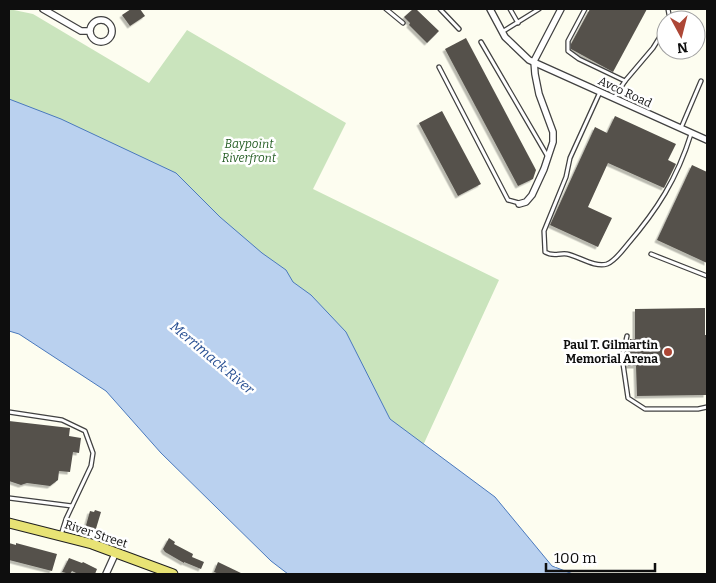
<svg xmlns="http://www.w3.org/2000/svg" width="716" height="583" font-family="Bitter,serif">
<defs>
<filter id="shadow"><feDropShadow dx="-2.5" dy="2.5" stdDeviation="0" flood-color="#0004"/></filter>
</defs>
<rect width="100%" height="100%" fill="#fdfdf0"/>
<polygon fill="#cae4bd" points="9,9 33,14 149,83 187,30 346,123 313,189 499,280 420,452 9,108"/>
<polygon fill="#bad1ef" stroke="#4a79bd" points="9,99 61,119 176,173 220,217 262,253 286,270 293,282 311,295 346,332 390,419 495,497 552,566 573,574 288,574 271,561 161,453 106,391 19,334 9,331"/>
<g fill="#55514b" filter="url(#shadow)">
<polygon points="131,9 140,9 145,16 130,26 122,15"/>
<polygon points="413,9 416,9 439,31 427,43 409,25 410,23 404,17"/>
<polygon points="590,9 647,9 613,72 571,49 571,44"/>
<polygon points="466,38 536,170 533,179 518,186 445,49"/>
<polygon points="442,111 481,184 458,196 419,123"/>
<polygon points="615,116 676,144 668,160 676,164 664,188 608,163 588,207 612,218 598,247 550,225 595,127 607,133"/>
<polygon points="692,165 707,172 707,263 657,240"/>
<polygon points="705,308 705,335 707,335 706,395 637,396 636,366 628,366 628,348 630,339 635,339 635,309"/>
<polygon points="9,421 70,428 69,436 81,438 79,453 73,452 70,472 59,471 58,480 50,486 27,483 21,485 9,481"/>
<polygon points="95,510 101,512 95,532 85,529 90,511 94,512"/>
<polygon points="169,538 175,542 174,544 193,554 192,557 204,562 201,569 184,562 184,563 165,552 163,549"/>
<polygon points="9,543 16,545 16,543 57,554 52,571 9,560"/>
<polygon points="69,558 82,563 83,562 97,569 95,574 78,574 72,571 70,574 62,572"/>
<polygon points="218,562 243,574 219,574 214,572"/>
</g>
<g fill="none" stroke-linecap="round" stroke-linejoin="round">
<g stroke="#414141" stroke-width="5.5">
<g id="service">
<polyline points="386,9 403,23"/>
<polyline points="440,9 459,29"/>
<polyline points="510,9 518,23"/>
<polyline points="585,9 568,41 568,51 579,59 625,81"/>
<polyline points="668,9 670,20"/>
<polyline points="502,32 539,9"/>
<polyline points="481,42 548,157"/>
<polyline points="439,67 508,200 519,203"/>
<path d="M 600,92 L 570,158 L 566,177 L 544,231 L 545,252 C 553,257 558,253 567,254 C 578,256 595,268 607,264 C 615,261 622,251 627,245 C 657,210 677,179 691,134"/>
<polyline points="614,98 625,81 653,48 666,27"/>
<polyline points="681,128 701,81"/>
<polyline points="651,254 707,276"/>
<polyline points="627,336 622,357 628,398 645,409 698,409 707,407"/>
<polyline points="9,412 62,420 85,431 93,453 91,466 66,519 61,535"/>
<polyline points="9,498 72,506"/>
</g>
</g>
<g stroke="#414141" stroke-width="8">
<g id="minor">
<polyline points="43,9 81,31 89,31"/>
<polyline points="490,9 505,37 529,60 707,140"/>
<circle cx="101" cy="31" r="11"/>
<polyline points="519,204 526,202 532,195 544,169 553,142 553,132 539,94 535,74 534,61 561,9"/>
<polyline points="106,574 116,552"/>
</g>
</g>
<g stroke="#1f1f1f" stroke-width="11">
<polyline id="primary" points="9,523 92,544 173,574"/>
</g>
<use href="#service" stroke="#fff" stroke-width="3"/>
<use href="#minor" stroke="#fff" stroke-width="5.5"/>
<use href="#primary" stroke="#e8e375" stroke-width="9"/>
</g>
<circle fill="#ad4736" stroke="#fff" stroke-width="2" cx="668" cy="352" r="5"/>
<g text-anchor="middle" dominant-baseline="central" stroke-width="5" stroke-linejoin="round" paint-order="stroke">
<g font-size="12" fill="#0e0e0e" stroke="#fff">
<text transform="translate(625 92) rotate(25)">Avco Road</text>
<text transform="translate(96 534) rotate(18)">River Street</text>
</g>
<g font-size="12" font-style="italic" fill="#265e25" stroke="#fff">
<text x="249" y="144">Baypoint<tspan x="249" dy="14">Riverfront</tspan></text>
</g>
<g font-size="12" font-weight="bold" fill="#0e0e0e" stroke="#fff" text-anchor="end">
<text x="658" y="345">Paul T. Gilmartin<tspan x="658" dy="14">Memorial Arena</tspan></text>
</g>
<g font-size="14" font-style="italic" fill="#254d91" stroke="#fff">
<text transform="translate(212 358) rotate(40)">Merrimack River</text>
</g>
</g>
<rect width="716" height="583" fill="none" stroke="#0e0e0e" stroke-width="20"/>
<g transform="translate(681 35) rotate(173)"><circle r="24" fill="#ffffff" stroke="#9f9f9f"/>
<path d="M0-4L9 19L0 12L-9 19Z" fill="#ad4736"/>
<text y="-8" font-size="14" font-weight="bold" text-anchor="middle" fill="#0e0e0e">N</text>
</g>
<path d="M546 563v8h109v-8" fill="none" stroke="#0e0e0e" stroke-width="2.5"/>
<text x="554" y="563" font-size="15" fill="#0e0e0e" stroke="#ffffff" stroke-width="4" paint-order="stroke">100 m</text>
</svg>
